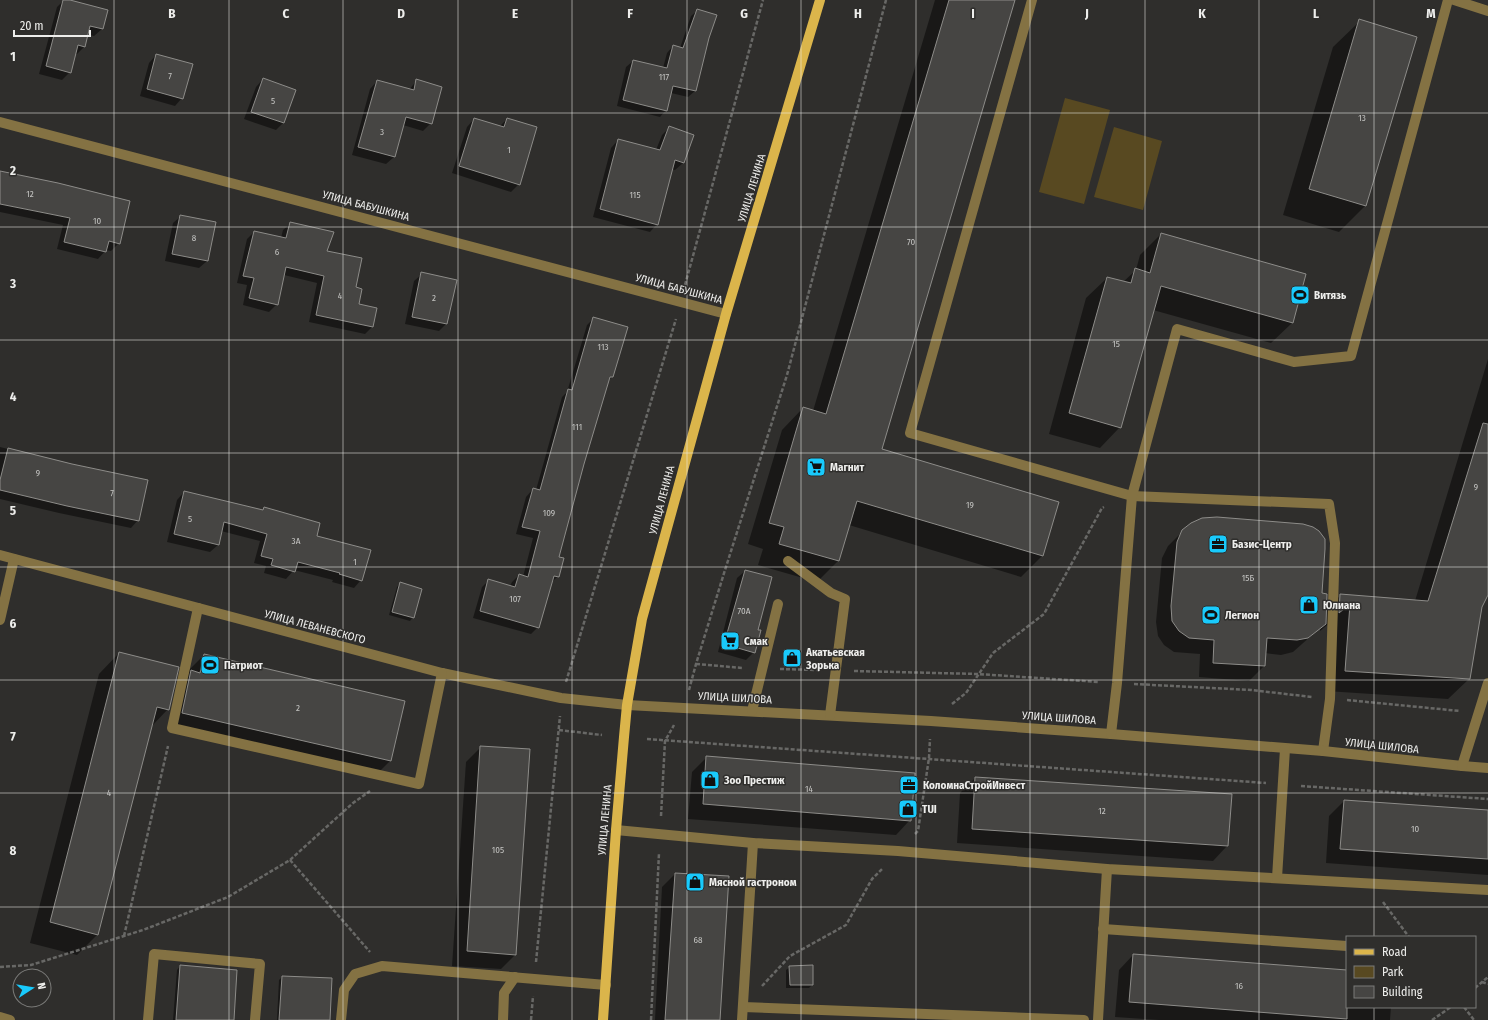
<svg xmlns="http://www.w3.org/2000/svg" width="1488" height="1020" font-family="'Fira Sans Condensed',sans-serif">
<rect width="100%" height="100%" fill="#2f2e2c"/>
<g fill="#584921">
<polygon points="1065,98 1110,110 1084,204 1039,192"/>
<polygon points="1114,127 1162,141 1143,210 1094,197"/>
</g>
<g fill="#0007">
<polygon points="64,0 66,0 102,29 94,36 87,34 84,47 77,54 75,54 70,72 62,80 39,74 57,7"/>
<polygon points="935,0 1014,0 881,450 1042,556 1021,577 849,525 838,561 817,582 758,565 763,549 748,544 782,430 803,408 813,411"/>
<polygon points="698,10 708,37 695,91 688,97 671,93 666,110 660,117 617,106 626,67 633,61 663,68 667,53 673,46 680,48 691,16"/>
<polygon points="1360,21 1366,205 1339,232 1283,215 1333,47"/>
<polygon points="156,55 182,98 175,106 140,96 149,63"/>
<polygon points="263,79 283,123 276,130 244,119 256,87"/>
<polygon points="417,80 431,123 423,131 403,125 394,157 386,164 352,155 370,89 377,81 409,90"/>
<polygon points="474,119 499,127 507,119 519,184 511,192 452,173 467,127"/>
<polygon points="670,127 693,136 683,163 675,170 672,169 657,224 650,232 593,217 611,148 618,140 656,150 662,135"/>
<polygon points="0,175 119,243 111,251 106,250 98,259 57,249 63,225 0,212"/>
<polygon points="181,216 215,223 207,261 199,268 165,261 173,223"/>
<polygon points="291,223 326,252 355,288 358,304 372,327 365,334 309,322 317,283 284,275 277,304 269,312 243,305 247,285 237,283 247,239 254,232 281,238 283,230"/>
<polygon points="1161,234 1292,323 1271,343 1153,310 1120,427 1100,448 1049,434 1086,298 1107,278 1123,282 1136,270 1140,255"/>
<polygon points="422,274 446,324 439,331 405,324 414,281"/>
<polygon points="594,318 612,377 608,381 583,464 558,558 558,576 551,583 538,627 531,634 473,618 482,587 489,580 510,586 512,582 519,575 523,577 533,538 516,534 526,497 533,489 536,490 562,397 567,392 587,325"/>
<polygon points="1488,359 1488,592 1481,606 1469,679 1448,699 1326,691 1331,622 1320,631 1320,628 1293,652 1281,655 1265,653 1264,666 1249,681 1199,677 1200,654 1174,652 1164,645 1158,636 1156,622 1162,558 1168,546 1183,531 1321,594 1325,610 1340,596 1415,601"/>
<polygon points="0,447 72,465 138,520 131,528 59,513 0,499"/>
<polygon points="184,492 262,511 264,509 316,536 361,580 354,588 332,582 333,580 294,570 286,579 264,573 266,566 254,563 260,541 221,531 218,545 210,552 167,542 177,500"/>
<polygon points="745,571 754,652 746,660 718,652 737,578"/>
<polygon points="400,583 413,617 410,621 389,615 397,587"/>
<polygon points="119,653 168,709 151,727 97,935 77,955 30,943 99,674"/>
<polygon points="204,655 390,761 375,776 168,727 189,670"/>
<polygon points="481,747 515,955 501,969 452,966 466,762"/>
<polygon points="707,757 910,820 896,835 688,819 692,772"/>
<polygon points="975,778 1227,846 1213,861 957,843 960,793"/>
<polygon points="1344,801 1488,811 1488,875 1326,863 1329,816"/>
<polygon points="675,874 719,1020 655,1020 662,887"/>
<polygon points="1133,955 1347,971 1347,1007 1391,1007 1390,1020 1159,1020 1115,1017 1119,970"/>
<polygon points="180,966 233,1020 173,1020 177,970"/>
<polygon points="790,967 812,985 809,988 786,988 786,970"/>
<polygon points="282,977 329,1020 277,1020 279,980"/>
</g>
<g fill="#464543" stroke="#8d8c89">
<polygon points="63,0 70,0 108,10 103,29 90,26 85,47 78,45 71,73 46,66"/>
<polygon points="949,0 1015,0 882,449 1059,502 1043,556 857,501 839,561 779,544 784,527 769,523 803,407 826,414"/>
<polygon points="697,9 717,15 709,38 696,91 673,86 667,111 623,100 633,60 667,68 673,45 683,48"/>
<polygon points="1359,19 1417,37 1366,206 1309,189"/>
<polygon points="156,54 193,64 183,99 147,89"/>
<polygon points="263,78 296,90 284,123 251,112"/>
<polygon points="416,79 442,87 432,124 406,117 395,157 358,147 377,80 414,90"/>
<polygon points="474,118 504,127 507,118 537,127 520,185 459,166"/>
<polygon points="669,126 694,135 684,163 675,160 658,225 600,209 618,139 660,150"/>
<polygon points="0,171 58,183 130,201 120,244 109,241 106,252 64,242 70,218 0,204"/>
<polygon points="180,215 216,222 208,261 172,254"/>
<polygon points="290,222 334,232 327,251 362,258 356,287 362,289 359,304 377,308 373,327 316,315 324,276 286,267 278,305 249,298 254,278 243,276 254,231 286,238"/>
<polygon points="1161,233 1306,274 1293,323 1161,286 1121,428 1069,413 1107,277 1131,283 1135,268 1150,273"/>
<polygon points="421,272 457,280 447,324 412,317"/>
<polygon points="593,317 628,327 613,377 610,377 584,464 559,557 564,558 559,577 554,576 539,628 480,611 488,579 515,587 519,574 528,577 540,531 522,527 533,488 540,490 568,389 572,390"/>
<polygon points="1483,423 1488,424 1488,595 1482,607 1470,679 1345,671 1350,604 1339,613 1340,594 1428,601"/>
<polygon points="8,448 72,464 148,480 139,521 67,506 0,490 0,480"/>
<polygon points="184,491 263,510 264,507 320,523 317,536 371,550 362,581 339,574 340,573 298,562 295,572 271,565 273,559 261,556 267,534 224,522 219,545 174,534"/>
<polygon points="1217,517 1303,524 1313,527 1319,531 1325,539 1325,549 1322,593 1327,594 1326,624 1308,638 1297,640 1267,638 1265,666 1213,663 1214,640 1189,638 1179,631 1172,621 1171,606 1177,542 1182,530 1191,523 1202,518"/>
<polygon points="745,570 772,577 758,630 761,630 755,653 724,644"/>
<polygon points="400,582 422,589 414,618 392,612"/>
<polygon points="119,652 179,667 169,710 157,707 98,935 50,922"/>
<polygon points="204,654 405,701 391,761 182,713 191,670 200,673"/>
<polygon points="480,746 530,749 516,955 467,951"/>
<polygon points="706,756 915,773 911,821 703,804"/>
<polygon points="975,777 1232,794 1228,846 972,829"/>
<polygon points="1344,800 1488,810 1488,859 1340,849"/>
<polygon points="675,873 729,876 720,1020 665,1020"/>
<polygon points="1133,954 1347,970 1347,1019 1129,1002"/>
<polygon points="180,965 237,970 234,1020 176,1020"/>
<polygon points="813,965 813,985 790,985 789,966"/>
<polygon points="282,976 332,978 330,1020 279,1020"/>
</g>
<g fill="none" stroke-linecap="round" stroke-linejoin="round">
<g stroke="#686866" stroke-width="2.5" stroke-dasharray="4 2" stroke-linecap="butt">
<polyline points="685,285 763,0"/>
<polyline points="696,664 743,668"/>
<polyline points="780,669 817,670"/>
<polyline points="854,671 978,674 1099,682"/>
<polyline points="566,682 676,319"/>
<polyline points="1134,684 1251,690 1312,697"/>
<polyline points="689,690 696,664 725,570 787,375 886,0"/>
<polyline points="1347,700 1460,711"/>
<polyline points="952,704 966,693 993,653 1044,614 1102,508 1104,507"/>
<polyline points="559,730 602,735"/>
<polyline points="647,739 1266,783"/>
<polyline points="1301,786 1488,799"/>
<polyline points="661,816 665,741 674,725"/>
<polyline points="915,834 918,831 929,758 930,739"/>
<polyline points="290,860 370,952"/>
<polyline points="1383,902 1409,937"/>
<polyline points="124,936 168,746"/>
<polyline points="536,962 560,716"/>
<polyline points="0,967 31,965 143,930 228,897 290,860 353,803 370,791"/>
<polyline points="1482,982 1488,984"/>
<polyline points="762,986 790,956 846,925 872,879 883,868"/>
<polyline points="1475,988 1488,977"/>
<polyline points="1464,1007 1474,1020"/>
<polyline points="531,1020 533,996"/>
<polyline points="651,1020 659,853"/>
<polyline points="1432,1020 1451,1007"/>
</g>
<g stroke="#847243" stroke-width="10">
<polyline points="1032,0 910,433 1132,496 1329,504 1335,543 1330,699 1323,751"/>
<polyline points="1454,0 1488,11"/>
<polyline points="0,122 726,314"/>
<polyline points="0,555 442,673 561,698 627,705 931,721 1111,734 1323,751 1462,766 1488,768"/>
<polyline points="788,561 831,593 845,599 830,715"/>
<polyline points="198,608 172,728 419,784 442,673"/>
<polyline points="0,620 14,559"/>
<polyline points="752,711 778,604"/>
<polyline points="1111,734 1117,683 1132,496 1177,329 1294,362 1351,356 1448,0"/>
<polyline points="1462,766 1488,683"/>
<polyline points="616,830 753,843 898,851 1107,869 1488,890"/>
<polyline points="1277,878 1285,749"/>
<polyline points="1103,929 1347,946"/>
<polyline points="743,1007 1084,1020"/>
<polyline points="0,1017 10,1020"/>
<polyline points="148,1020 154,954 260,964 255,1020"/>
<polyline points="341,1020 344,990 355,974 382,966 606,985"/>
<polyline points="503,1020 504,993 515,977"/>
<polyline points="742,1020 753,843"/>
<polyline points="1098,1020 1107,869"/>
</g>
<polyline stroke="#dbb54b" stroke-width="10" points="603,1020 616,830 624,737 627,705 642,619 726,314 820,0"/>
</g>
<path fill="none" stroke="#eeeeec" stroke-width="1" stroke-opacity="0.55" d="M 114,0 L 114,1020M 229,0 L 229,1020M 343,0 L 343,1020M 458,0 L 458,1020M 572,0 L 572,1020M 687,0 L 687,1020M 801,0 L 801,1020M 916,0 L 916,1020M 1030,0 L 1030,1020M 1145,0 L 1145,1020M 1259,0 L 1259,1020M 1374,0 L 1374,937M 0,113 L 1488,113M 0,227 L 1488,227M 0,340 L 1488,340M 0,453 L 1488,453M 0,567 L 1488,567M 0,680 L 1488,680M 0,793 L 1488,793M 0,907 L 1488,907M 1374,1007 L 1374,1020"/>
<defs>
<g id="stadium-square" transform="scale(1)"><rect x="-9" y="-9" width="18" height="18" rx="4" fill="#19cafc" stroke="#2f2e2c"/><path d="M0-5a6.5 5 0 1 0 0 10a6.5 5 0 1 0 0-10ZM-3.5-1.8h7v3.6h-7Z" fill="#111"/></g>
<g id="supermarket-square" transform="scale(1)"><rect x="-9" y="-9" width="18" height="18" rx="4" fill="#19cafc" stroke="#2f2e2c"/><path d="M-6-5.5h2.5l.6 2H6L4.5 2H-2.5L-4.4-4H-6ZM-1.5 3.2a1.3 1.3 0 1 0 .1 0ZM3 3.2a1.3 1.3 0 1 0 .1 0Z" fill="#111"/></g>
<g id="office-square" transform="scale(1)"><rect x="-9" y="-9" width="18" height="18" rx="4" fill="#19cafc" stroke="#2f2e2c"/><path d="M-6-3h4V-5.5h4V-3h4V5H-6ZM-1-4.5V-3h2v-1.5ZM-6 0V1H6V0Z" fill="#111"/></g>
<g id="shop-square" transform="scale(1)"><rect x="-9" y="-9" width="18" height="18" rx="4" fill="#19cafc" stroke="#2f2e2c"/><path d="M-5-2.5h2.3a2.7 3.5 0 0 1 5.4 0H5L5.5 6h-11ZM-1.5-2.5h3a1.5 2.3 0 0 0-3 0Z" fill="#111"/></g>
</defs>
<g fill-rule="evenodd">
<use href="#stadium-square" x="1300" y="295"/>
<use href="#supermarket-square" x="816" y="467"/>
<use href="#office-square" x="1218" y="544"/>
<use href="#shop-square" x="1309" y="605"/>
<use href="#stadium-square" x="1211" y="615"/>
<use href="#supermarket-square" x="730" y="641"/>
<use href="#shop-square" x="792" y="658"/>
<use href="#stadium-square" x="210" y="665"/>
<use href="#shop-square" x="710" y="780"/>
<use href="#office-square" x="909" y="785"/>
<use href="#shop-square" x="908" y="809"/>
<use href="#shop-square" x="695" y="882"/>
</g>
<g text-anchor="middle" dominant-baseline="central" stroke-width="3" stroke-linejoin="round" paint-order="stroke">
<g font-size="9" fill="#c4c4c2">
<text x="170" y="76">7</text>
<text x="664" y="77">117</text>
<text x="273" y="101">5</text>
<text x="1362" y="118">13</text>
<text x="382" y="132">3</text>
<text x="509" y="150">1</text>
<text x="30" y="194">12</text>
<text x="635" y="195">115</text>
<text x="97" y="221">10</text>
<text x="194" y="238">8</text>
<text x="911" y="242">70</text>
<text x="277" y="252">6</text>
<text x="340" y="296">4</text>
<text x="434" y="298">2</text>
<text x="1116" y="344">15</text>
<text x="603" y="347">113</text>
<text x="577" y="427">111</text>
<text x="38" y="473">9</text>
<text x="1476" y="487">9</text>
<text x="112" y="493">7</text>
<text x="970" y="505">19</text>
<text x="549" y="513">109</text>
<text x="190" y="519">5</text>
<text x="296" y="541">3А</text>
<text x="355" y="562">1</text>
<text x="1248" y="578">15Б</text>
<text x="515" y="599">107</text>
<text x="744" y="611">70А</text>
<text x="298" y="708">2</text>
<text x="809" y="789">14</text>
<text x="109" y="793">4</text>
<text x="1102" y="811">12</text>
<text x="1415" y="829">10</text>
<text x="498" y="850">105</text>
<text x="698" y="940">68</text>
<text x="1239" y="986">16</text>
</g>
<g font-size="11" fill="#eeeeec" stroke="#2f2e2c">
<text transform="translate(752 188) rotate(-73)">УЛИЦА ЛЕНИНА</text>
<text transform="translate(366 206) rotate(15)">УЛИЦА БАБУШКИНА</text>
<text transform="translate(679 289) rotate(15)">УЛИЦА БАБУШКИНА</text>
<text transform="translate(662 500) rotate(-75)">УЛИЦА ЛЕНИНА</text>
<text transform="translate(315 627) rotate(15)">УЛИЦА ЛЕВАНЕВСКОГО</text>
<text transform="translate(735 698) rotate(3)">УЛИЦА ШИЛОВА</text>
<text transform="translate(1059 718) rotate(4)">УЛИЦА ШИЛОВА</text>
<text transform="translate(1382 746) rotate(6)">УЛИЦА ШИЛОВА</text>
<text transform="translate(605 820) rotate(-85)">УЛИЦА ЛЕНИНА</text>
</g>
<g font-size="11" font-weight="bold" fill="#eeeeec" stroke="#2f2e2c" text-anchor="start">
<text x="1314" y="295">Витязь</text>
<text x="830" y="467">Магнит</text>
<text x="1232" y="544">Базис-Центр</text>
<text x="1323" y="605">Юлиана</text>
<text x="1225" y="615">Легион</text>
<text x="744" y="641">Смак</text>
<text x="806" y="652">Акатьевская<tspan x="806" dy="13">Зорька</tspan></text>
<text x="224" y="665">Патриот</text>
<text x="724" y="780">Зоо Престиж</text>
<text x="923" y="785">КоломнаСтройИнвест</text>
<text x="922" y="809">TUI</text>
<text x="709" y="882">Мясной гастроном</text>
</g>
</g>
<g font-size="13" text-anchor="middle" font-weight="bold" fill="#eeeeec" stroke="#2f2e2c" stroke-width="3" stroke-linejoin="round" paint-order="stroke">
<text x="172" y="18">B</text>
<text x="286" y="18">C</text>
<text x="401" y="18">D</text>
<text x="515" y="18">E</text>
<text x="630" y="18">F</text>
<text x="744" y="18">G</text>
<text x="858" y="18">H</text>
<text x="973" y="18">I</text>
<text x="1087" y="18">J</text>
<text x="1202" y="18">K</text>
<text x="1316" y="18">L</text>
<text x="1431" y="18">M</text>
<text x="13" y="61">1</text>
<text x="13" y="175">2</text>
<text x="13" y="288">3</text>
<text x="13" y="401">4</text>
<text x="13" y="515">5</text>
<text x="13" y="628">6</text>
<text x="13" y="741">7</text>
<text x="13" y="855">8</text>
</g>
<rect x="1346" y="936" width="130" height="72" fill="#2f2e2c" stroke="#7b7b79"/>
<rect x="1354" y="949" width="20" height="6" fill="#dbb54b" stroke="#7b7b79"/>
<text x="1382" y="956" font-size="12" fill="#eeeeec">Road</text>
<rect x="1354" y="966" width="20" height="12" fill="#584921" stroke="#7b7b79"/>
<text x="1382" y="976" font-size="12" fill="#eeeeec">Park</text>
<rect x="1354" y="986" width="20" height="12" fill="#464543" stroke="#7b7b79"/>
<text x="1382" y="996" font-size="12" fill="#eeeeec">Building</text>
<g transform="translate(32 988) rotate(78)"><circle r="19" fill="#2f2e2c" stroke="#7b7b79"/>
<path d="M0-3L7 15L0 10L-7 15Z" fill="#19cafc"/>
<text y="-6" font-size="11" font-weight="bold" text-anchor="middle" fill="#eeeeec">N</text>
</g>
<path d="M14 30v6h76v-6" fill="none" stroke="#eeeeec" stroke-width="2"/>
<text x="20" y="30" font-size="12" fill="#eeeeec" stroke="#2f2e2c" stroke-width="3" paint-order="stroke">20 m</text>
</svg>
